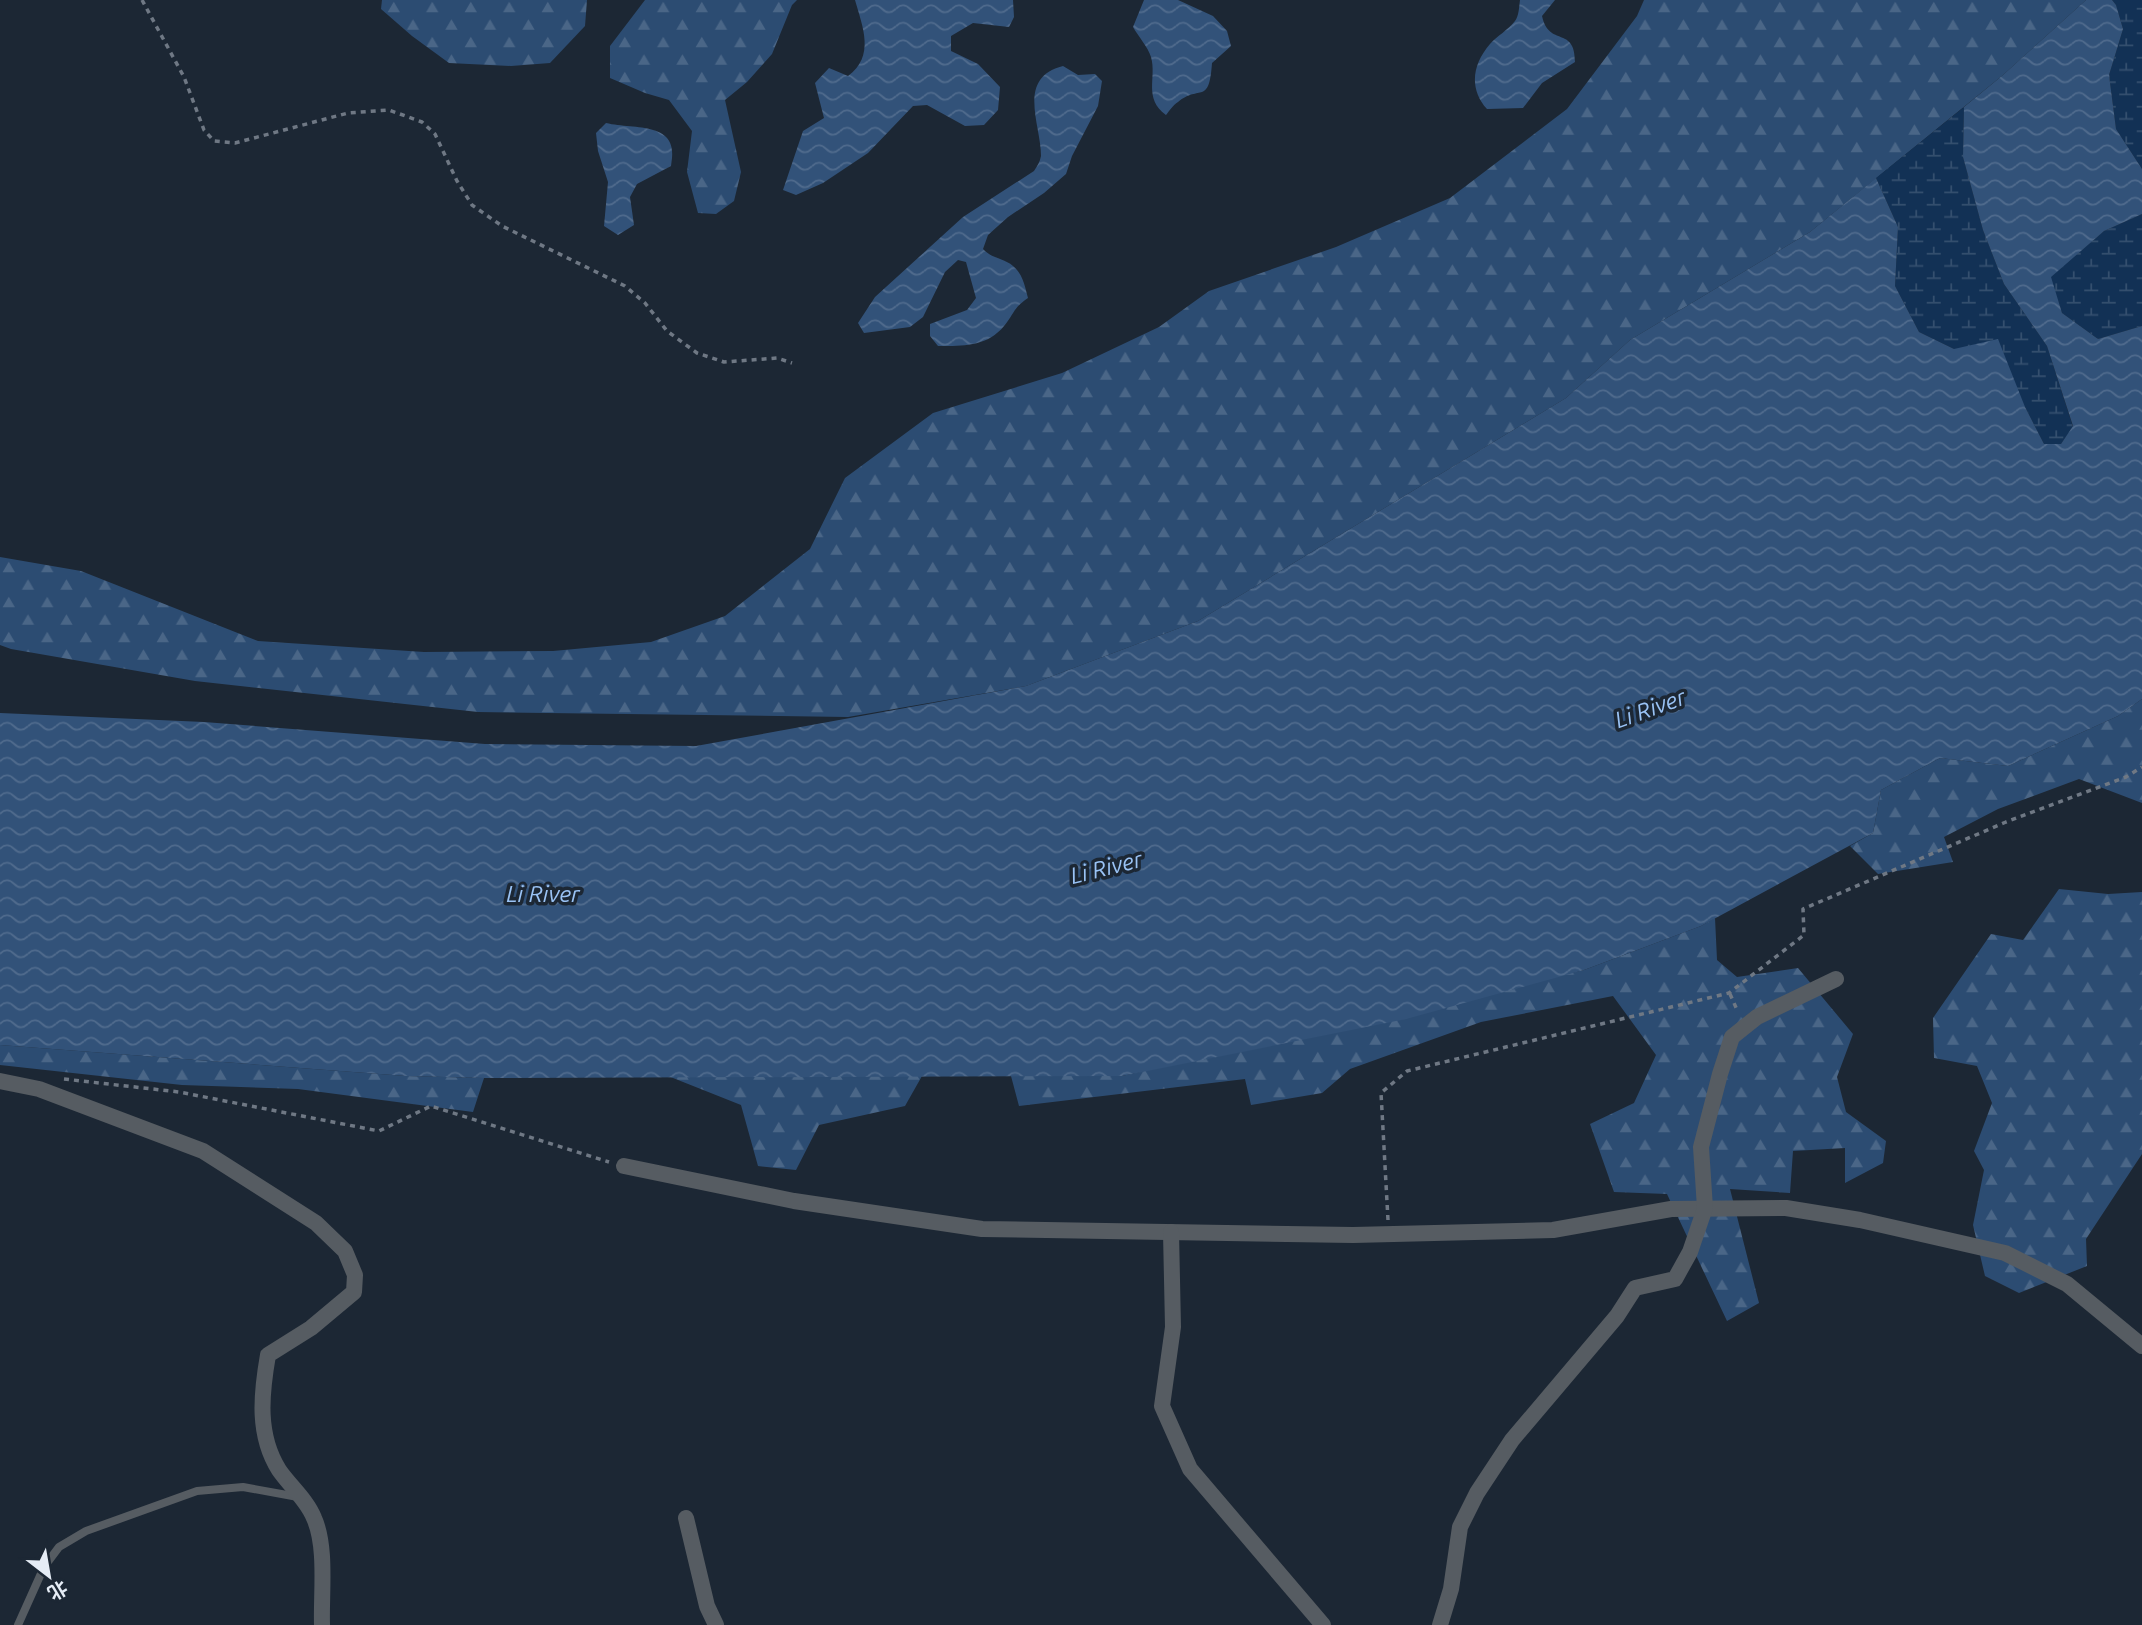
<svg xmlns="http://www.w3.org/2000/svg" width="2142" height="1625" font-family="Ubuntu,'Noto Sans SC',sans-serif">
<defs>
<pattern id="forest-firs" width="22" height="20" patternUnits="userSpaceOnUse" patternTransform="scale(1.75)"><rect width="22" height="20" fill="#2c4c72"/><path d="M5 1l3.5 6h-7zM16 11l3.5 6h-7z" fill="#4a6687"/></pattern>
<pattern id="wetland-marsh" width="20" height="14" patternUnits="userSpaceOnUse" patternTransform="scale(1.75)"><rect width="20" height="14" fill="#123155"/><path d="M1 5h8M5 5V1M11 12h8M15 12V8" fill="none" stroke="#344f6e"/></pattern>
<pattern id="water-waves" width="16" height="10" patternUnits="userSpaceOnUse" patternTransform="scale(1.75)"><rect width="16" height="10" fill="#325279"/><path d="M0 5q4-4 8 0t8 0" fill="none" stroke="#506b8d"/></pattern>
</defs>
<rect width="100%" height="100%" fill="#1c2734"/>
<g fill="url(#forest-firs)">
<polygon points="382,0 587,0 585,26 550,63 511,66 449,63 412,36 381,9"/>
<polygon points="645,0 797,0 792,5 772,54 747,82 725,100 741,172 734,201 716,214 698,213 687,172 692,131 669,100 645,93 610,78 610,46"/>
<polygon points="1644,0 2086,0 2003,75 1810,232 1630,340 1566,398 1198,621 1026,686 848,717 478,712 195,681 11,649 0,645 0,557 81,571 258,641 424,652 553,651 651,642 725,616 810,549 845,478 933,413 1062,373 1159,327 1209,291 1336,247 1450,198 1567,109 1637,16"/>
<polygon points="2142,699 2142,803 2079,779 1998,809 1944,837 1953,862 1878,874 1850,846 1873,833 1881,790 1940,758 2008,766 2118,716"/>
<polygon points="2059,889 2108,894 2142,892 2142,1154 2086,1239 2087,1266 2019,1293 1985,1276 1973,1225 1984,1170 1974,1151 1992,1103 1977,1066 1934,1058 1933,1018 1991,934 2023,940"/>
<polygon points="1715,918 1717,960 1737,977 1798,968 1853,1034 1837,1077 1846,1112 1886,1141 1883,1163 1845,1183 1845,1148 1793,1151 1790,1193 1730,1189 1759,1303 1727,1321 1667,1194 1614,1192 1590,1124 1634,1103 1656,1055 1613,996 1481,1022 1350,1069 1322,1093 1251,1105 1245,1079 1019,1106 1011,1076 1122,1076 1584,970 1701,926"/>
<polygon points="0,1045 406,1076 484,1078 473,1112 298,1089 182,1085 0,1065"/>
<polygon points="668,1076 922,1076 905,1106 819,1125 796,1170 758,1166 741,1105"/>
</g>
<g fill="url(#wetland-marsh)">
<polygon points="2112,0 2142,0 2142,169 2116,129 2109,75 2123,29 2116,5"/>
<polygon points="1964,107 1963,157 1983,230 2004,284 2047,346 2073,427 2061,444 2044,444 2025,407 1954,349 1919,332 1895,286 1898,227 1876,178"/>
<polygon points="2142,214 2142,326 2098,339 2062,313 2050,277 2104,231"/>
</g>
<g fill="url(#water-waves)">
<path d="M 855,0 L 1013,0 L 1014,17 L 1009,27 L 973,23 L 951,36 L 951,51 L 978,64 L 1000,87 L 998,110 L 984,125 L 965,126 L 927,105 L 913,106 L 868,153 L 823,183 L 796,195 L 783,190 L 803,131 L 824,118 L 815,83 L 829,68 L 848,76 C 875,56 863,28 855,0 Z"/>
<path d="M 1144,0 L 1178,0 L 1213,16 L 1227,31 L 1231,46 L 1212,63 C 1209,106 1200,84 1178,102 C 1173,105 1169,111 1166,115 C 1143,98 1157,78 1151,57 C 1148,47 1138,36 1133,27 Z"/>
<path d="M 1520,0 L 1555,0 L 1542,16 C 1549,48 1575,25 1575,62 L 1542,83 L 1523,108 L 1487,109 C 1469,89 1472,65 1490,44 C 1497,36 1508,30 1515,21 C 1519,16 1519,7 1520,0 Z"/>
<polygon points="2086,0 2112,0 2116,5 2123,29 2109,75 2116,129 2142,169 2142,214 2104,231 2051,277 2062,313 2098,339 2142,326 2142,699 2118,716 2008,766 1940,758 1881,790 1873,833 1701,926 1584,970 1406,1019 1122,1076 484,1078 406,1076 0,1045 0,713 204,722 485,744 696,746 1026,686 1198,621 1566,398 1630,340 1810,232 1876,178 1898,227 1895,286 1919,332 1954,349 1998,339 2025,407 2044,444 2061,444 2073,426 2047,346 2004,284 1983,230 1963,157 1964,107 2003,75"/>
<path d="M 1063,66 L 1078,75 L 1095,74 L 1102,81 L 1098,106 L 1072,156 L 1066,174 L 1044,193 L 1008,217 L 988,235 L 983,249 C 992,259 1004,258 1013,266 C 1023,274 1025,287 1028,298 C 1012,309 1015,313 1004,326 C 987,347 962,346 938,346 L 930,336 L 930,324 L 967,310 L 976,298 L 966,262 L 958,260 L 945,272 L 923,317 L 910,327 L 864,333 L 858,323 L 875,297 L 963,217 L 1034,171 C 1037,166 1040,162 1041,156 C 1041,124 1016,78 1063,66 Z"/>
<path d="M 606,123 C 635,130 681,120 671,166 L 637,184 L 630,197 L 634,225 L 618,235 L 604,226 L 608,182 L 598,151 L 596,133 Z"/>
</g>
<g fill="none" stroke-linecap="round" stroke-linejoin="round">
<g stroke="#6f7884" stroke-width="3.5" stroke-dasharray="5 5" stroke-linecap="butt">
<polyline points="142,0 184,77 204,130 214,141 235,143 348,113 389,110 422,122 435,134 457,181 472,205 502,226 625,286 645,303 667,331 697,353 724,362 777,358 792,363"/>
<polyline points="1730,994 1738,1012"/>
<polyline points="64,1079 179,1092 379,1131 431,1106 609,1162"/>
<polyline points="1388,1220 1381,1093 1407,1071 1729,993 1804,935 1803,909 2006,822 2126,777 2142,767"/>
</g>
<polyline stroke="#565c62" stroke-width="8" points="18,1625 44,1567 59,1547 86,1531 197,1491 243,1487 298,1497"/>
<g stroke="#565c62" stroke-width="16">
<path d="M 0,1081 L 39,1089 L 203,1151 L 316,1223 L 345,1251 L 355,1275 L 354,1292 L 311,1328 L 268,1355 C 261,1395 257,1435 279,1470 C 290,1486 307,1500 314,1518 C 327,1547 321,1593 322,1625"/>
<polyline points="624,1166 794,1201 982,1229 1353,1235 1553,1230 1671,1209 1786,1208 1860,1220 2005,1253 2067,1284 2142,1346"/>
<polyline points="1171,1232 1173,1327 1162,1406 1190,1469 1323,1625"/>
<polyline points="686,1518 707,1606 716,1625"/>
<polyline points="1440,1625 1451,1589 1460,1527 1477,1493 1512,1440 1617,1316 1635,1288 1675,1279 1690,1252 1705,1208 1701,1147 1720,1074 1732,1037 1757,1017 1836,979"/>
</g>
</g>
<g text-anchor="middle" dominant-baseline="central" stroke-width="7" stroke-linejoin="round" paint-order="stroke">
<g font-size="23" font-style="italic" fill="#9ac3f5" stroke="#1c2734">
<text transform="translate(1650 708) rotate(-20)">Li River</text>
<text transform="translate(1106 867) rotate(-14)">Li River</text>
<text x="543" y="893">Li River</text>
</g>
</g>
<g transform="translate(49 1576) rotate(149)" stroke="#1c2734" stroke-width="5" paint-order="stroke">
<path d="M0-5L12 26L0 18L-12 26Z" fill="#e5ecf5"/>
<text y="-10" font-size="19" font-weight="bold" text-anchor="middle" fill="#e5ecf5">北</text>
</g>
</svg>
